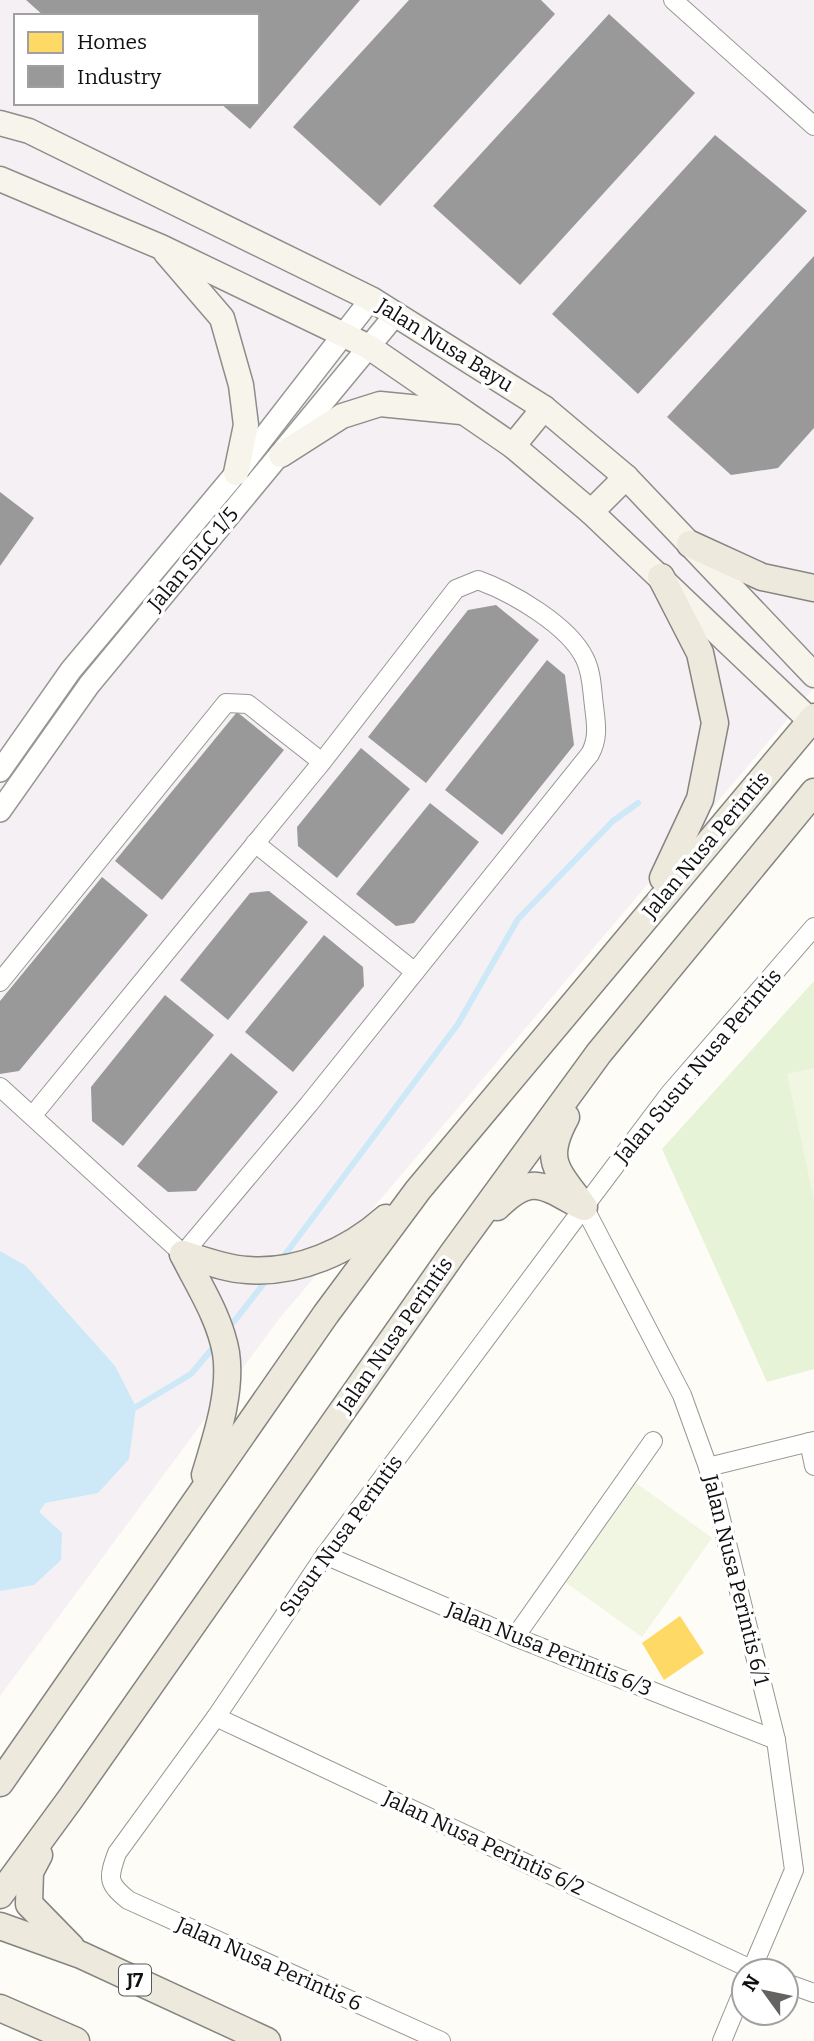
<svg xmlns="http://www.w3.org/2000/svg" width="814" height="2041" font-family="Bitter,serif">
<rect width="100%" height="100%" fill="#fdfcf7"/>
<path fill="#f5f0f3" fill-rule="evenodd" d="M 0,0 L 814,0 L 814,688 L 279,1319 L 0,1696 ZM 16,16 L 257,16 L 257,103 L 16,103 Z"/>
<polygon fill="#e7f3d7" points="814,981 814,1369 767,1382 662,1149"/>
<g fill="#f0f6e1">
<polygon points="814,1068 814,1201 787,1074"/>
<polygon points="636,1483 712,1538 642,1637 565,1582"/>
</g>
<polygon fill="#cde8f7" points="0,1251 26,1266 115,1366 136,1407 129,1459 98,1493 45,1503 39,1512 62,1533 61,1560 34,1585 0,1591"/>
<polygon fill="#ffd966" points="680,1616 704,1653 664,1680 642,1643"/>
<g fill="#999">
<polygon points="26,0 360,0 250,129 220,103 257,103 257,16 44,16"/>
<polygon points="409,0 541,0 555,14 380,206 293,127"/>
<polygon points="609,14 695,93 520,285 433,206"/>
<polygon points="715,135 807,211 638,394 552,314"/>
<polygon points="814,256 814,428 778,468 731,475 667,417"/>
<polygon points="0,492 34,518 0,566"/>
<polygon points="496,605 539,640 426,783 368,737 468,610"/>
<polygon points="547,660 565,675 574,745 502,835 445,790"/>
<polygon points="237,712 284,750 162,900 115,861"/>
<polygon points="361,748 410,789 337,878 298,846 297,827"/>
<polygon points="430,803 479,842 414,923 396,926 356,894"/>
<polygon points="102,877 148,915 19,1071 0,1074 0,1001"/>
<polygon points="269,891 308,922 228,1020 180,980 250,893"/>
<polygon points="324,935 363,967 364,986 293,1072 245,1032"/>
<polygon points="165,995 214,1035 123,1146 92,1121 91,1087"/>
<polygon points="231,1053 278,1092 196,1191 168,1192 137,1166"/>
</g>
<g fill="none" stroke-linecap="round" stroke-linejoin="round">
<g stroke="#cde8f7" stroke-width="6">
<polyline points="281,1260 458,1024 518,919 613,821 638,803"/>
<polyline points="228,1329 269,1277"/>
<polyline points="136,1407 191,1374 217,1343"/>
</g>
<g stroke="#979795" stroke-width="20">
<g id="minor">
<polyline points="673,0 814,126"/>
<polyline points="255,843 415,972"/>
<polyline points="0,982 226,703 248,704 322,762"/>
<path d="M 0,1087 L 183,1254 L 309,1104 L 590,754 C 599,738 596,723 594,706 C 592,691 592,673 585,659 C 569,625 511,592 478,580 L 456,589 L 322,762 L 33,1115"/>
<polyline points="584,1207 682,1395 708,1467 776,1740 794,1870 751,1971"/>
<polyline points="809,1442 814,1466"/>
<polyline points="708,1467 814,1441"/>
<polyline points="325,1555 515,1637 776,1740"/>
<polyline points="515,1637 653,1441"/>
<polyline points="216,1717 755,1971"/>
<polyline points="786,1983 814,1993"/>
<path d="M 441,2041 L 128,1900 C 107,1883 108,1878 117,1853 L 216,1717 L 325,1555 L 584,1207 L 670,1093 L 814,927"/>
<polyline points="722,2041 744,1988"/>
</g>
</g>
<g stroke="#979795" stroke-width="24">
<g id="tertiary">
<polyline points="0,771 71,670 236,473 371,299"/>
<polyline points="0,811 89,685 396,314"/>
</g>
</g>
<g stroke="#8e8d8b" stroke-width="27">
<g id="secondary">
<polyline points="0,123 29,131 371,299 544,408 626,477 814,675"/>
<polyline points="0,179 161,247 369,347 513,446 591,512 814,724"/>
<polyline points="166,253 222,318 241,385 246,425 236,473"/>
<polyline points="513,446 544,408"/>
<polyline points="281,455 342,416 380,404 461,412"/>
<polyline points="591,512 626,477"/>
</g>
</g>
<g stroke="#858482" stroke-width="29">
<g id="primary">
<polyline points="690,544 762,577 814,588"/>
<polyline points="661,577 700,653 715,723 700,799 663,878"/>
<path d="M 566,1117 C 542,1161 557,1170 584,1207"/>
<path d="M 497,1207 C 530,1174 542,1184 579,1205"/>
<path d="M 183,1254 C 203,1260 226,1269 247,1270 C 298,1274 349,1251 386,1218"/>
<path d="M 183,1254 C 199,1286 220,1318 226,1353 C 232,1392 216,1438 205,1475"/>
<polyline points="0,1783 326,1314 418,1190 814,717"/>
<polyline points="39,1855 30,1872 29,1904 71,1947"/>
<polyline points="0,1895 71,1798 453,1253 599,1053 814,792"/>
<polyline points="0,1926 81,1955 267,2041"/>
<polyline points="0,2008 76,2041"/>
</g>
</g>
<use href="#minor" stroke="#fffffe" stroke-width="18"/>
<use href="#tertiary" stroke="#fffffe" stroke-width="21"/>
<use href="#secondary" stroke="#f6f4eb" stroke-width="24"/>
<use href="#primary" stroke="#ede9dc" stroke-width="26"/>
</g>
<g text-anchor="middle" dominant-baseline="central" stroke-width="7" stroke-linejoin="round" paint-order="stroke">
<rect fill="#fff" stroke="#585858" stroke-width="2" x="119" y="1964.5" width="32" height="31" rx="5"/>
<g font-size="19" font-weight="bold" fill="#111">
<text x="135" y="1980">J7</text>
</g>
<g font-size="21" fill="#111" stroke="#fff">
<text transform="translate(445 345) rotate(32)">Jalan Nusa Bayu</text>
<text transform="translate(193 559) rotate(-50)">Jalan SILC 1/5</text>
<text transform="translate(706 845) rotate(-50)">Jalan Nusa Perintis</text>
<text transform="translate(698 1066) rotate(-50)">Jalan Susur Nusa Perintis</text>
<text transform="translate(395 1335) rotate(-55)">Jalan Nusa Perintis</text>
<text transform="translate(341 1536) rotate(-54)">Susur Nusa Perintis</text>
<text transform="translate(736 1580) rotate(76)">Jalan Nusa Perintis 6/1</text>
<text transform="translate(549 1649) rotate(22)">Jalan Nusa Perintis 6/3</text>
<text transform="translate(484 1843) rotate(25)">Jalan Nusa Perintis 6/2</text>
<text transform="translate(269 1964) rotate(24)">Jalan Nusa Perintis 6</text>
</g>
</g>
<rect x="14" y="14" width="245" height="91" fill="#ffffff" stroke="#a0a0a0" stroke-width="2"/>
<rect x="28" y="32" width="35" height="21" fill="#ffd966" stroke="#a0a0a0" stroke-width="2"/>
<text x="77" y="49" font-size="21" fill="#111111">Homes</text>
<rect x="28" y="66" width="35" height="21" fill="#999999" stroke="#a0a0a0" stroke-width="2"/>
<text x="77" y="84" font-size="21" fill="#111111">Industry</text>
<g transform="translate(765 1992) rotate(303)"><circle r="33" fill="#ffffff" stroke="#a0a0a0" stroke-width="2"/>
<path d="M0-5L12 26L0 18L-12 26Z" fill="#646362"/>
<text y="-10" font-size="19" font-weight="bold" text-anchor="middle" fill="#111111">N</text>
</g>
</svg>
